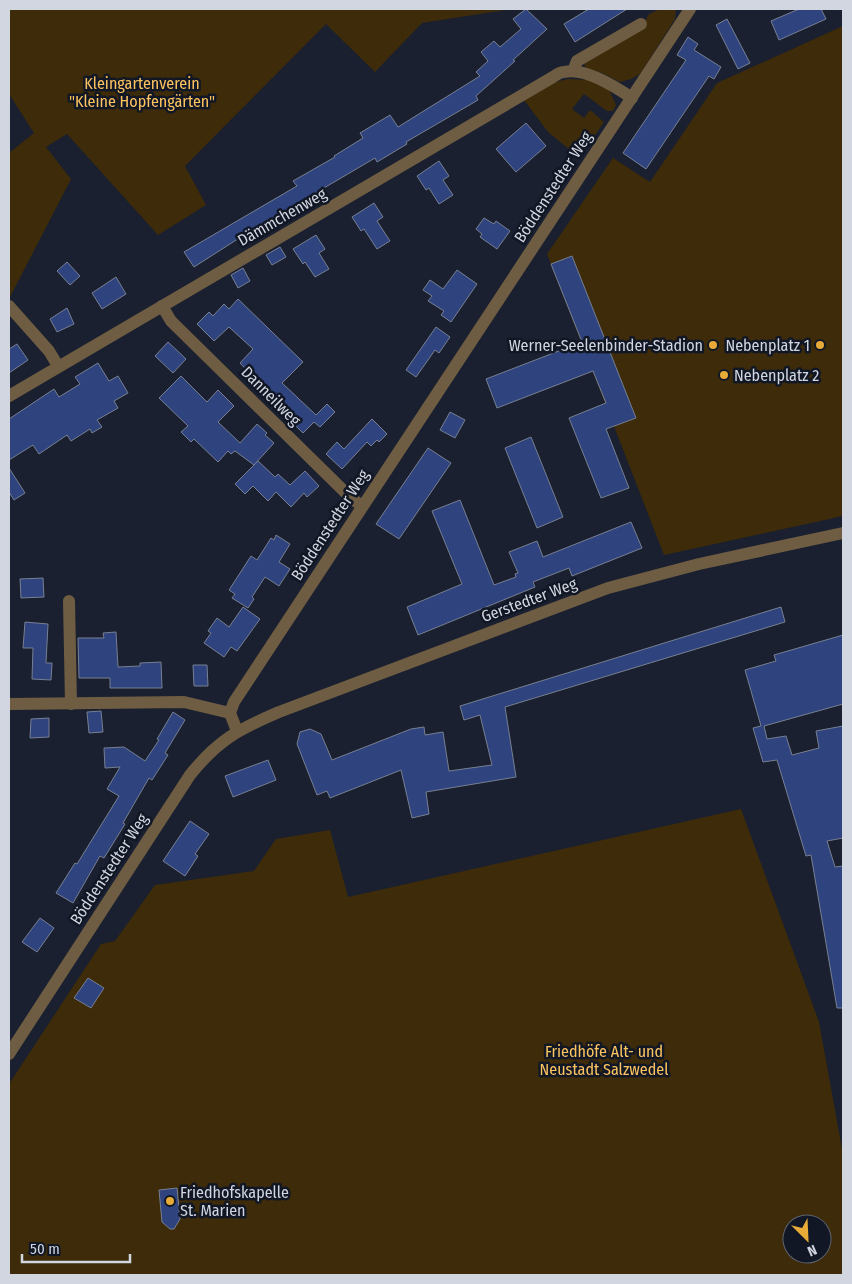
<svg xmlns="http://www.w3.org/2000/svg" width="852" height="1284" font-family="'Fira Sans Condensed',sans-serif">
<rect width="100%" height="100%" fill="#1a202f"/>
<g fill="#3d2b0a" fill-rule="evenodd">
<polygon points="9,9 511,9 422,23 375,72 326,24 185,166 206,205 158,235 67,134 46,147 71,179 9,299 9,153 34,133 9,94"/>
<polygon points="659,9 676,9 675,19 640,74 631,79 620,82 602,73 586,68 584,64 587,59 644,25 648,15"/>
<polygon points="843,26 843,516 664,555 547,254 613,158 650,182 717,83"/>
<polygon points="568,79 591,80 608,87 616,105 613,111 607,111 584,94 572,109 584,118 590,110 604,122 580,158 548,132 524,100 555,82"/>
<path d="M 741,809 L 819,1022 L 843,1154 L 843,1275 L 9,1275 L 9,1084 L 101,944 L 115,941 L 155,885 L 254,871 L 276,839 L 330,830 L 348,897 ZM 792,1224 L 822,1224 L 822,1254 L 792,1254 Z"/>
</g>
<g fill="#2f447f" stroke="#777f91">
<polygon points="526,9 547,29 513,60 515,61 476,96 478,100 406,142 407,144 377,162 375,158 295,205 296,207 271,222 269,219 194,267 184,252 297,186 293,181 335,157 334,156 363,138 360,133 390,115 398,127 480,76 476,72 488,61 481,52 494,41 500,47 521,29 513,19"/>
<polygon points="589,9 627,9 575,42 564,24"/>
<polygon points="799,9 821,9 826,19 779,40 771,21"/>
<polygon points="727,19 750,63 738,69 716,25"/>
<polygon points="688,37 698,44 694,50 721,67 714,79 709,76 646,169 623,153 686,60 677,55"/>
<polygon points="526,123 546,146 516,172 496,149"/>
<polygon points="439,161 449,176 443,180 453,195 439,204 429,188 426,190 417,176"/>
<polygon points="374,203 383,217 377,221 390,241 377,249 364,229 361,231 352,217"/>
<polygon points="484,218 494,224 496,221 510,231 497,249 480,237 482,234 476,229"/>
<polygon points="316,235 325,249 319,253 329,269 315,277 305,262 303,264 293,249"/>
<polygon points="280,247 286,257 272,265 266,255"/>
<polygon points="572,256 636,418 606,429 629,488 601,498 569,418 606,403 593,371 497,408 486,379 582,342 551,264"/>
<polygon points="67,262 80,276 70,285 57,271"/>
<polygon points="243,268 250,281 238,288 231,275"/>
<polygon points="457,270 477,284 451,322 441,315 444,311 428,301 432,296 423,290 430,280 443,289"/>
<polygon points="116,277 126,294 102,309 92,293"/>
<polygon points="238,299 303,362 282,383 316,415 327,404 335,412 320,427 314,422 303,433 272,403 275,400 240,363 253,349 229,327 214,341 197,324 209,312 213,316 224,304 229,309"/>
<polygon points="67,308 74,324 57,332 50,319"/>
<polygon points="436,327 450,337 439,353 435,350 416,377 406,370"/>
<polygon points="168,342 186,359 173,373 155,356"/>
<polygon points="17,344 28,360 9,373 9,349"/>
<polygon points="98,363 109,381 118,376 128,393 114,401 118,408 97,420 102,427 92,433 90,429 71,441 67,435 39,454 33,445 9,460 9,419 54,389 59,397 80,384 75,377"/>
<polygon points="181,376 207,402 218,390 234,406 218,422 240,443 257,424 267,433 265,435 274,443 254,465 235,451 231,454 228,451 218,462 194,439 191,442 181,432 188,426 159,398"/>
<polygon points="450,412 465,420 455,438 440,430"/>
<polygon points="372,419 387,434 379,442 377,440 371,446 367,442 342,469 326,454 337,442 344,449"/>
<polygon points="531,437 563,517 537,528 505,448"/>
<polygon points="428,448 451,463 399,539 376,524"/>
<polygon points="258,461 275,477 278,474 290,485 305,471 319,486 307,497 304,493 291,507 276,492 268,501 253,486 245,494 235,484"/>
<polygon points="9,468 25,493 14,500 9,492"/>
<polygon points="460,500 494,585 516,577 515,574 518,573 509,552 537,541 543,557 631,522 642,548 572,576 569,568 533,582 535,587 418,635 407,607 462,584 432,511"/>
<polygon points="276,535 290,544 279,562 290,569 279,586 265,577 252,597 254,599 248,608 232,598 235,594 229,590 251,556 257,560 271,538 274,540"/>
<polygon points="43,578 44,597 21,598 20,579"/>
<polygon points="243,607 260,619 237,651 231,647 224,657 204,643 211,633 208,631 217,618 229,627"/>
<polygon points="781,607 785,622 505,707 516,777 426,792 429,814 412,818 401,770 330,798 327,791 317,795 297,744 300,732 310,729 321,734 332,760 411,729 424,727 425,735 443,732 449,771 492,765 480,715 464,720 460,706"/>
<polygon points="25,622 48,624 46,663 52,663 51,680 32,679 33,648 23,648"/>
<polygon points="116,632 118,667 140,666 140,663 161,662 162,688 110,688 110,678 79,678 78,638 104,638 103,633"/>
<polygon points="843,635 843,704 764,726 767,739 786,736 792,755 819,748 816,731 843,726 843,838 827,841 835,867 843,866 843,1008 837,1008 811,855 806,856 777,760 763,762 753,728 761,726 745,670 776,661 774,655"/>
<polygon points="193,665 207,665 208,686 194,686"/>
<polygon points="101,711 103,732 89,733 87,712"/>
<polygon points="173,712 185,720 165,753 168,755 152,780 149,778 123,823 125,824 104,858 100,856 73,903 56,893 75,863 77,864 119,796 107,789 120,767 105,768 104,748 124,747 145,761 159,740 157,739"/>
<polygon points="49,718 49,737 30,738 31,719"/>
<polygon points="268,760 276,780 233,797 225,776"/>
<polygon points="190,821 209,834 195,854 198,856 185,876 163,861"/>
<polygon points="40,918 54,928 37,952 22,942"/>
<polygon points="88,978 104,988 91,1008 74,998"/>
<polygon points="177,1188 180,1219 174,1229 170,1229 162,1222 159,1190"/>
</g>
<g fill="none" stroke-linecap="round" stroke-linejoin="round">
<g stroke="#6e5d42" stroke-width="12">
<polyline points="573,71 577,61 641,24"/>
<polyline points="9,306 49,351 58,366"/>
<polyline points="162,306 171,321 351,498 362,506"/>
<path d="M 9,396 L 553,77 C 556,75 560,72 564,72 C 584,67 616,87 632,98"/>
<polyline points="69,601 71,704"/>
<polyline points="9,704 184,702 230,713"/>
<polyline points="237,731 230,713 234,702 690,9"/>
<path d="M 9,1054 L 190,775 C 218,740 239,729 279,712 L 608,588 L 699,564 L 843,533"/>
</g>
</g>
<g fill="#e8ab37" stroke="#111725" stroke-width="2">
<circle cx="713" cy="345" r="5"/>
<circle cx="820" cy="345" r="5"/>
<circle cx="724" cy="375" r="5"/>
<circle cx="170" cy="1201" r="5"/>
</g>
<g text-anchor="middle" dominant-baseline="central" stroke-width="5" stroke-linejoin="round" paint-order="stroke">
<g font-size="16" fill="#fdc460" stroke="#111725">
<text x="142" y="83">Kleingartenverein<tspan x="142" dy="18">"Kleine Hopfengärten"</tspan></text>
<text x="604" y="1051">Friedhöfe Alt- und<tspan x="604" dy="18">Neustadt Salzwedel</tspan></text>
</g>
<g font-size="16" fill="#d2d6e0" stroke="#111725">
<text transform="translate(553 187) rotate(-57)">Böddenstedter Weg</text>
<text transform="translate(282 217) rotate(-30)">Dämmchenweg</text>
<text transform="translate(271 396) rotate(45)">Danneilweg</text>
<text transform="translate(330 525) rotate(-57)">Böddenstedter Weg</text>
<text transform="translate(529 600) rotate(-20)">Gerstedter Weg</text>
<text transform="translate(109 869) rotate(-57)">Böddenstedter Weg</text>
</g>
<g font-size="16" fill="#d2d6e0" stroke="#111725" text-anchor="end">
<text x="703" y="345">Werner-Seelenbinder-Stadion</text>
<text x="810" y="345">Nebenplatz 1</text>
<text x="734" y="375" text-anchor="start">Nebenplatz 2</text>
<text x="180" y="1192" text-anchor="start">Friedhofskapelle<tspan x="180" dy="18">St. Marien</tspan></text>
</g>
</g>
<rect width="852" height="1284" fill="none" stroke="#d2d6e0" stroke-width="20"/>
<g transform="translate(807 1239) rotate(156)"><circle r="24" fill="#111725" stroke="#5e6370"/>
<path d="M0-4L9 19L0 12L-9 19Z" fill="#e8ab37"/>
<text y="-8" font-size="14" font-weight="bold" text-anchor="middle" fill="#d2d6e0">N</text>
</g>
<path d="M22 1254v8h108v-8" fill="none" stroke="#d2d6e0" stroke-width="2.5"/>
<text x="30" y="1254" font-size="15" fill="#d2d6e0" stroke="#111725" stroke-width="4" paint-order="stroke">50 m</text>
</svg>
